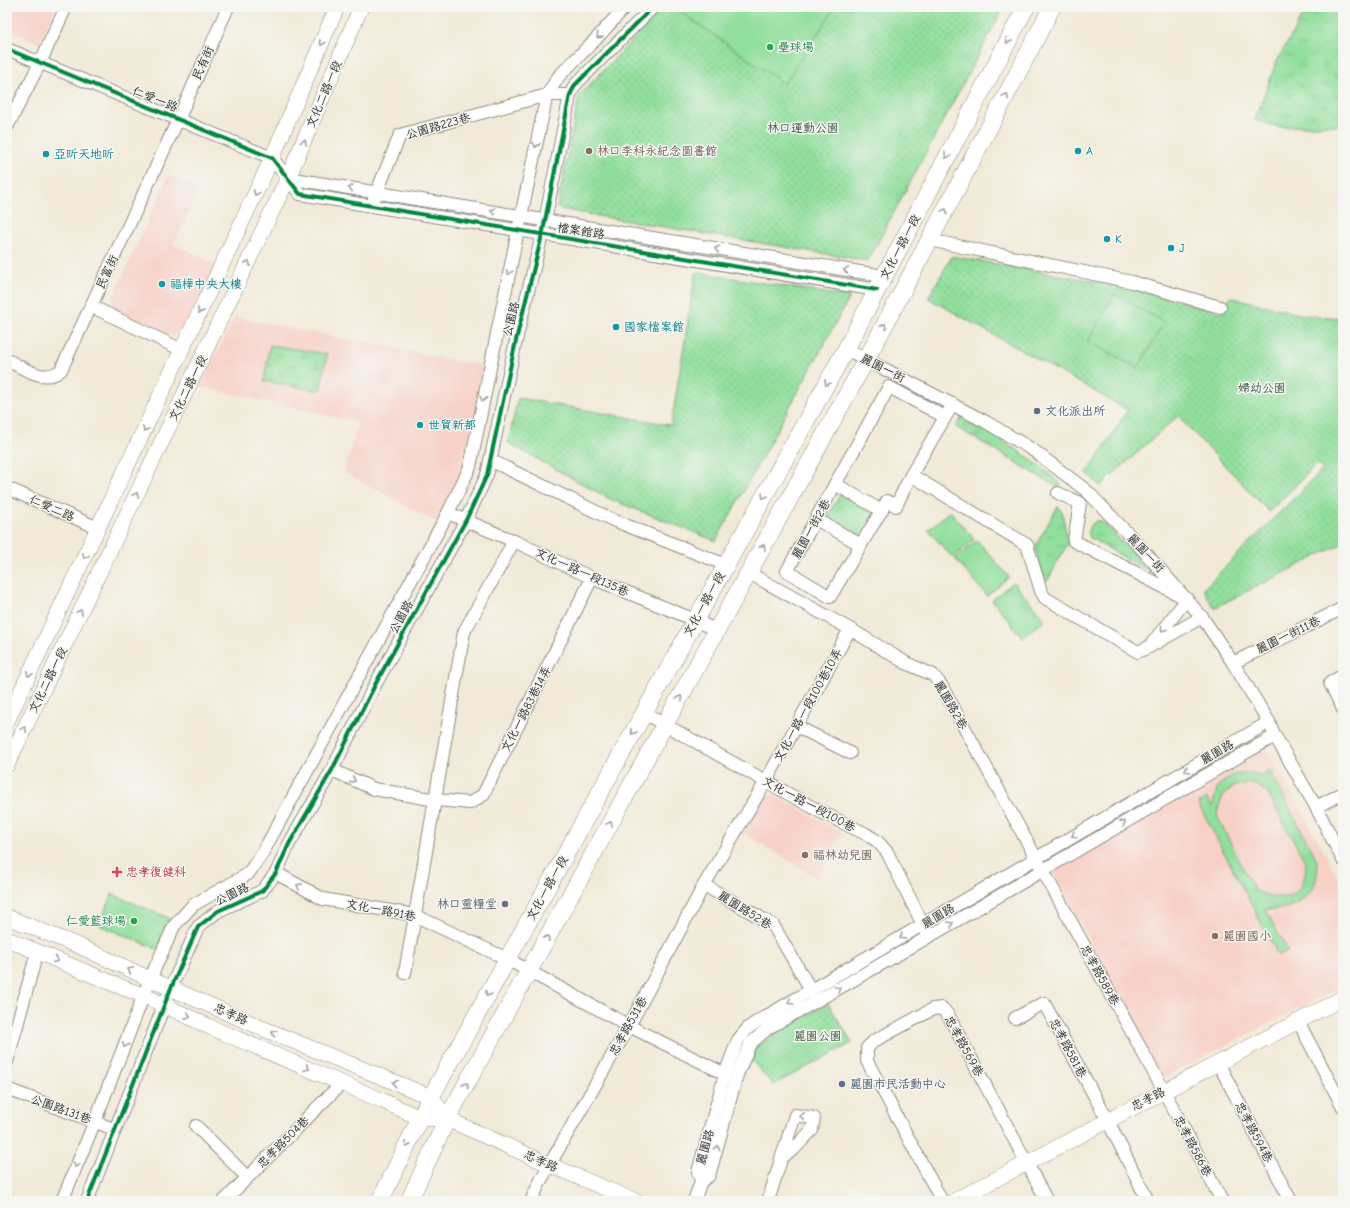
<svg xmlns="http://www.w3.org/2000/svg" width="1350" height="1208" font-family="'Comic Neue','LXGW WenKai TC',sans-serif">
<defs>
<pattern id="grass-tufts" width="24" height="20" patternUnits="userSpaceOnUse"><rect width="24" height="20" fill="#92df9d"/><path d="M3 7l-1-3M5 7V3M7 7l1-3M15 17l-1-3M17 17v-4M19 17l1-3" fill="none" stroke="#7ec087"/></pattern>
<pattern id="park-dots" width="8" height="8" patternUnits="userSpaceOnUse"><rect width="8" height="8" fill="#92df9d"/><path d="M2 2h.1M6 6h.1" fill="none" stroke="#7ec087" stroke-width="1.8" stroke-linecap="round"/></pattern>
</defs>
<rect width="100%" height="100%" fill="#f6f6f2"/>
<filter id="ink" filterUnits="userSpaceOnUse"><feTurbulence type="fractalNoise" baseFrequency=".025" numOctaves="2"/><feDisplacementMap in="SourceGraphic" scale="8" xChannelSelector="R" yChannelSelector="G"/><feConvolveMatrix kernelMatrix="1 2 1 2 8 2 1 2 1" color-interpolation-filters="sRGB"/></filter>
<filter id="wash" filterUnits="userSpaceOnUse"><feTurbulence type="fractalNoise" baseFrequency=".012" numOctaves="4" result="noise"/><feDisplacementMap in="SourceGraphic" scale="16" xChannelSelector="R" yChannelSelector="G"/><feGaussianBlur stdDeviation="0.9" result="paint"/><feColorMatrix in="noise" values="0 0 0 0 0 0 0 0 0 0 0 0 0 0 0 0 0 1.4 0 .05"/><feComposite in="paint" operator="in"/></filter>
<g filter="url(#wash)">
<rect width="100%" height="100%" fill="#f2ead8"/>
<g fill="#f7d1c8">
<polygon points="7,7 56,7 40,44 7,30"/>
<polygon points="169,175 199,190 174,244 217,265 182,333 178,333 174,335 166,334 119,312 115,309 112,302 113,297"/>
<polygon points="235,317 483,366 465,465 437,523 344,472 358,422 200,387"/>
<polygon points="1267,749 1343,886 1343,986 1162,1078 1053,871"/>
<polygon points="772,794 842,832 817,878 744,833 766,796"/>
</g>
<g fill="url(#grass-tufts)" stroke="#5e8564">
<polygon points="1307,7 1343,7 1343,125 1278,127 1255,120 1276,63"/>
<polygon points="270,345 327,354 320,391 264,381"/>
<polygon points="965,416 1031,459 1061,484 1059,488 956,427 962,417"/>
<polygon points="1058,506 1062,512 1068,543 1048,580 1044,581 1035,547"/>
<path d="M 1097,521 L 1102,521 L 1152,573 L 1090,538 C 1087,529 1088,525 1097,521 Z"/>
<polygon points="1259,735 1261,740 1148,805 1143,804 1146,800"/>
<polygon points="1129,811 1132,813 1048,861 1049,856"/>
<polygon points="1032,865 1035,866 1034,870 936,928 931,927 933,924"/>
<polygon points="911,936 913,938 913,941 827,991 822,991 824,987"/>
</g>
<g fill="url(#park-dots)" stroke="#5e8564">
<polygon points="665,7 1004,7 868,261 592,215 557,208 579,96 652,19"/>
<polygon points="952,256 1122,286 1223,313 1230,297 1304,315 1343,318 1343,543 1214,608 1203,589 1323,469 1317,464 1269,512 1178,416 1100,486 1087,473 1128,410 928,298"/>
<polygon points="696,272 850,297 716,541 610,499 508,443 518,398 671,425"/>
<polygon points="841,493 875,512 862,537 827,518"/>
<polygon points="828,1003 852,1043 773,1085 751,1060 755,1047"/>
</g>
<g fill="#92df9d" stroke="#5e8564" fill-rule="evenodd">
<polygon points="681,7 835,7 784,84 678,10"/>
<polygon points="1114,294 1164,322 1138,368 1088,341"/>
<polygon points="950,511 974,539 953,558 928,530"/>
<polygon points="977,540 1009,577 987,596 955,559"/>
<polygon points="1013,582 1045,620 1023,638 992,600"/>
<path d="M 1270,771 L 1316,858 C 1317,863 1318,869 1317,874 C 1315,894 1297,907 1278,909 C 1274,910 1269,909 1265,909 L 1288,951 L 1278,955 L 1198,803 L 1207,798 L 1212,807 L 1218,786 L 1231,776 L 1240,773 L 1252,773 L 1261,776 ZM 1247,783 L 1257,785 L 1268,794 L 1306,863 C 1305,899 1284,904 1254,890 L 1217,816 C 1220,797 1227,786 1247,783 Z"/>
<polygon points="112,894 169,918 157,949 99,925"/>
</g>
</g>
<g filter="url(#ink)">
<g fill="none" stroke-linecap="round" stroke-linejoin="round">
<g stroke="#8e8a82" stroke-width="14">
<g id="minor">
<polyline points="7,49 272,158 300,194 877,290"/>
<polyline points="7,127 40,63 66,7"/>
<polyline points="288,178 884,276"/>
<polyline points="374,199 400,135 547,95 570,95"/>
<polyline points="929,240 1132,282 1220,307"/>
<polyline points="91,306 182,350"/>
<polyline points="846,349 986,422 1033,450 1087,491 1134,540 1202,617 1233,663 1269,722 1275,736 1316,807 1343,860"/>
<path d="M 7,360 C 24,368 44,384 61,370 L 178,120 L 228,7"/>
<polyline points="945,417 889,387 787,571 830,597 887,501 896,506 911,475 953,404"/>
<polyline points="490,460 613,520 726,565"/>
<polyline points="911,475 1027,545 1041,591 1045,598 1138,652 1149,647"/>
<polyline points="835,484 882,511"/>
<polyline points="7,488 98,528"/>
<polyline points="1058,493 1080,503 1074,541 1187,599 1149,647 1202,617"/>
<polyline points="448,513 514,541 592,578 695,620 717,631"/>
<polyline points="816,519 861,545"/>
<polyline points="749,573 850,629 906,663 933,675 941,685 1164,1091 1222,1201"/>
<polyline points="1233,663 1343,608"/>
<polyline points="1343,675 1330,683 1343,709"/>
<polyline points="644,713 819,811 866,834 877,841 887,852 926,931"/>
<polyline points="796,726 850,753"/>
<polyline points="332,770 374,789 436,800 470,803 483,795 592,578"/>
<polyline points="1316,807 1343,793"/>
<polyline points="276,873 323,899 414,915 507,959 629,1026 725,1074"/>
<polyline points="704,885 773,925 815,997"/>
<polyline points="405,973 464,632 514,541"/>
<polyline points="1015,1018 1044,1003 1108,1121 1148,1201"/>
<polyline points="1298,1021 1343,1107"/>
<polyline points="7,1062 37,952"/>
<polyline points="1218,1063 1291,1201"/>
<polyline points="7,1089 114,1129"/>
<polyline points="196,1126 247,1177"/>
<path d="M 701,1181 L 709,1176 L 737,1075 L 750,1044 L 768,1028 C 938,934 1105,832 1275,736"/>
<polyline points="62,1201 95,1121 150,979 174,926 193,905 248,874 263,852 448,513 470,467 518,230 547,95 559,76 596,39 625,7"/>
<polyline points="87,1201 171,988 198,927 218,911 262,891 276,873 289,844 332,770 376,683 466,520 487,475 517,336 543,231 570,95 575,85 653,7"/>
<polyline points="224,1201 342,1083"/>
<polyline points="531,1201 542,1178 629,1026 704,885 766,781 850,629"/>
<polyline points="694,1201 701,1181 698,1172 725,1074 738,1040 748,1028 758,1021 1269,722"/>
<polyline points="768,1201 795,1115 814,1118 812,1130 794,1149 781,1158"/>
<polyline points="942,1201 867,1061 867,1048 874,1041 933,1009 942,1008 948,1015 1047,1201"/>
</g>
</g>
<g stroke="#8e8a82" stroke-width="16">
<g id="tertiary">
<polyline points="7,721 272,158 337,7"/>
<polyline points="7,765 288,178 361,7"/>
<polyline points="7,917 79,946 150,979 264,1029 431,1097 447,1119"/>
<polyline points="7,939 126,989 143,995 210,1027 383,1101 420,1118 447,1119 550,1165 635,1201"/>
<polyline points="954,1201 1343,998"/>
</g>
</g>
<g stroke="#8e8a82" stroke-width="18">
<g id="secondary">
<polyline points="380,1201 426,1106 846,349 1026,7"/>
<polyline points="409,1201 447,1119 866,360 1010,88 1052,7"/>
</g>
</g>
<use href="#minor" stroke="#fff" stroke-width="12"/>
<use href="#tertiary" stroke="#fff" stroke-width="15"/>
<use href="#secondary" stroke="#fff" stroke-width="17"/>
<g stroke="#f6f6f2" stroke-width="6">
<g id="cycleway">
<polyline points="7,49 272,158 300,194 877,290"/>
<polyline points="87,1201 171,988 198,927 218,911 262,891 276,873 289,844 332,770 376,683 466,520 487,475 517,336 543,231 570,95 575,85 653,7"/>
</g>
</g>
<use href="#cycleway" stroke="#00873e" stroke-width="4"/>
</g>
<defs><path id="oneway-chevron" d="M-2-3.5L2.5 0L-2 3.5" fill="none" stroke-width="1.6" stroke-linecap="round" stroke-linejoin="round"/></defs>
<g stroke="#a0a0a0">
<use href="#oneway-chevron" transform="translate(599 36) rotate(133)"/>
<use href="#oneway-chevron" transform="translate(1008 41) rotate(118)"/>
<use href="#oneway-chevron" transform="translate(322 43) rotate(113)"/>
<use href="#oneway-chevron" transform="translate(1006 96) rotate(-62)"/>
<use href="#oneway-chevron" transform="translate(304 142) rotate(-67)"/>
<use href="#oneway-chevron" transform="translate(536 145) rotate(102)"/>
<use href="#oneway-chevron" transform="translate(947 156) rotate(118)"/>
<use href="#oneway-chevron" transform="translate(351 188) rotate(-171)"/>
<use href="#oneway-chevron" transform="translate(256 193) rotate(115)"/>
<use href="#oneway-chevron" transform="translate(493 211) rotate(-170)"/>
<use href="#oneway-chevron" transform="translate(945 211) rotate(-62)"/>
<use href="#oneway-chevron" transform="translate(717 249) rotate(-170)"/>
<use href="#oneway-chevron" transform="translate(248 263) rotate(-64)"/>
<use href="#oneway-chevron" transform="translate(846 270) rotate(-171)"/>
<use href="#oneway-chevron" transform="translate(509 272) rotate(102)"/>
<use href="#oneway-chevron" transform="translate(200 311) rotate(115)"/>
<use href="#oneway-chevron" transform="translate(884 326) rotate(-62)"/>
<use href="#oneway-chevron" transform="translate(827 383) rotate(119)"/>
<use href="#oneway-chevron" transform="translate(483 399) rotate(102)"/>
<use href="#oneway-chevron" transform="translate(145 429) rotate(115)"/>
<use href="#oneway-chevron" transform="translate(136 495) rotate(-64)"/>
<use href="#oneway-chevron" transform="translate(764 496) rotate(119)"/>
<use href="#oneway-chevron" transform="translate(763 547) rotate(-61)"/>
<use href="#oneway-chevron" transform="translate(85 556) rotate(115)"/>
<use href="#oneway-chevron" transform="translate(80 612) rotate(-64)"/>
<use href="#oneway-chevron" transform="translate(1163 629) rotate(128)"/>
<use href="#oneway-chevron" transform="translate(29 674) rotate(115)"/>
<use href="#oneway-chevron" transform="translate(680 698) rotate(-61)"/>
<use href="#oneway-chevron" transform="translate(24 729) rotate(-64)"/>
<use href="#oneway-chevron" transform="translate(633 732) rotate(119)"/>
<use href="#oneway-chevron" transform="translate(1187 770) rotate(150)"/>
<use href="#oneway-chevron" transform="translate(353 780) rotate(24)"/>
<use href="#oneway-chevron" transform="translate(1123 823) rotate(-31)"/>
<use href="#oneway-chevron" transform="translate(610 824) rotate(-61)"/>
<use href="#oneway-chevron" transform="translate(1074 835) rotate(150)"/>
<use href="#oneway-chevron" transform="translate(299 886) rotate(-151)"/>
<use href="#oneway-chevron" transform="translate(951 924) rotate(-30)"/>
<use href="#oneway-chevron" transform="translate(902 937) rotate(150)"/>
<use href="#oneway-chevron" transform="translate(547 938) rotate(-61)"/>
<use href="#oneway-chevron" transform="translate(56 960) rotate(23)"/>
<use href="#oneway-chevron" transform="translate(130 970) rotate(-155)"/>
<use href="#oneway-chevron" transform="translate(838 989) rotate(-30)"/>
<use href="#oneway-chevron" transform="translate(488 994) rotate(119)"/>
<use href="#oneway-chevron" transform="translate(790 1002) rotate(150)"/>
<use href="#oneway-chevron" transform="translate(188 1016) rotate(26)"/>
<use href="#oneway-chevron" transform="translate(274 1033) rotate(-158)"/>
<use href="#oneway-chevron" transform="translate(125 1045) rotate(111)"/>
<use href="#oneway-chevron" transform="translate(307 1068) rotate(23)"/>
<use href="#oneway-chevron" transform="translate(395 1083) rotate(-158)"/>
<use href="#oneway-chevron" transform="translate(466 1085) rotate(-61)"/>
<use href="#oneway-chevron" transform="translate(802 1116) rotate(-173)"/>
<use href="#oneway-chevron" transform="translate(407 1145) rotate(116)"/>
<use href="#oneway-chevron" transform="translate(717 1148) rotate(-74)"/>
<use href="#oneway-chevron" transform="translate(76 1165) rotate(113)"/>
</g>
</g>
<g fill="#2e9e5b" stroke="#f6f6f2" stroke-width="1.5">
<circle cx="770" cy="47" r="4"/>
<circle cx="134" cy="921" r="4"/>
</g>
<g fill="#8d6e63" stroke="#f6f6f2" stroke-width="1.5">
<circle cx="589" cy="151" r="4"/>
<circle cx="805" cy="855" r="4"/>
<circle cx="1215" cy="936" r="4"/>
</g>
<g fill="#0f9aa8" stroke="#f6f6f2" stroke-width="1.5">
<circle cx="1078" cy="151" r="4"/>
<circle cx="46" cy="154" r="4"/>
<circle cx="1107" cy="239" r="4"/>
<circle cx="1171" cy="248" r="4"/>
<circle cx="162" cy="284" r="4"/>
<circle cx="616" cy="327" r="4"/>
<circle cx="420" cy="425" r="4"/>
</g>
<g fill="#5c6f8a" stroke="#f6f6f2" stroke-width="1.5">
<circle cx="1037" cy="411" r="4"/>
<circle cx="842" cy="1084" r="4"/>
</g>
<path fill="#e0444e" stroke="#f6f6f2" stroke-width="1.5" d="M115 866h4v4h4v4h-4v4h-4v-4h-4v-4h4z"/>
<circle fill="#6b7280" stroke="#f6f6f2" stroke-width="1.5" cx="505" cy="904" r="4"/>
<g text-anchor="middle" dominant-baseline="central" stroke-width="3" stroke-linejoin="round" paint-order="stroke">
<g font-size="12" fill="#27864d" stroke="#f6f6f2" text-anchor="start">
<text x="778" y="47">壘球場</text>
<text x="126" y="921" text-anchor="end">仁愛籃球場</text>
</g>
<g font-size="12" fill="#2b2b2b" stroke="#f6f6f2">
<text transform="translate(203 63) rotate(-66)">民有街</text>
<text transform="translate(324 94) rotate(-67)">文化二路一段</text>
<text transform="translate(155 99) rotate(22)">仁愛一路</text>
<text transform="translate(438 126) rotate(-16)">公園路223巷</text>
<text transform="translate(581 231) rotate(9)">檔案館路</text>
<text transform="translate(900 247) rotate(-62)">文化一路一段</text>
<text transform="translate(107 272) rotate(-65)">民富街</text>
<text transform="translate(511 319) rotate(-76)">公園路</text>
<text transform="translate(883 368) rotate(27)">麗園一街</text>
<text transform="translate(188 388) rotate(-64)">文化二路一段</text>
<text transform="translate(52 508) rotate(24)">仁愛二路</text>
<text transform="translate(811 529) rotate(-61)">麗園一街2巷</text>
<text transform="translate(1146 553) rotate(47)">麗園一街</text>
<text transform="translate(582 572) rotate(24)">文化一路一段135巷</text>
<text transform="translate(704 604) rotate(-61)">文化一路一段</text>
<text transform="translate(401 617) rotate(-61)">公園路</text>
<text transform="translate(1288 635) rotate(-26)">麗園一街11巷</text>
<text transform="translate(48 680) rotate(-64)">文化二路一段</text>
<text transform="translate(808 705) rotate(-61)">文化一路一段100巷10弄</text>
<text transform="translate(951 705) rotate(60)">麗園路2巷</text>
<text transform="translate(526 709) rotate(-63)">文化一路83巷14弄</text>
<text transform="translate(1217 752) rotate(-30)">麗園路</text>
<text transform="translate(809 804) rotate(28)">文化一路一段100巷</text>
<text transform="translate(547 888) rotate(-61)">文化一路一段</text>
<text transform="translate(232 894) rotate(-26)">公園路</text>
<text transform="translate(381 910) rotate(11)">文化一路91巷</text>
<text transform="translate(745 910) rotate(32)">麗園路52巷</text>
<text transform="translate(938 916) rotate(-31)">麗園路</text>
<text transform="translate(1100 975) rotate(61)">忠孝路589巷</text>
<text transform="translate(231 1014) rotate(24)">忠孝路</text>
<text transform="translate(628 1026) rotate(-61)">忠孝路531巷</text>
<text transform="translate(964 1046) rotate(61)">忠孝路569巷</text>
<text transform="translate(1068 1048) rotate(62)">忠孝路581巷</text>
<text transform="translate(1148 1099) rotate(-27)">忠孝路</text>
<text transform="translate(61 1109) rotate(20)">公園路131巷</text>
<text transform="translate(1254 1132) rotate(62)">忠孝路594巷</text>
<text transform="translate(283 1142) rotate(-45)">忠孝路504巷</text>
<text transform="translate(1193 1146) rotate(62)">忠孝路586巷</text>
<text transform="translate(705 1147) rotate(-74)">麗園路</text>
<text transform="translate(541 1161) rotate(24)">忠孝路</text>
</g>
<g font-size="12" fill="#455848" stroke="#f6f6f2">
<text x="803" y="128">林口運動公園</text>
<text x="1262" y="388">婦幼公園</text>
<text x="818" y="1036">麗園公園</text>
</g>
<g font-size="12" fill="#785e54" stroke="#f6f6f2" text-anchor="start">
<text x="597" y="151">林口李科永紀念圖書館</text>
<text x="813" y="855">福林幼兒園</text>
<text x="1223" y="936">麗園國小</text>
</g>
<g font-size="12" fill="#0d838f" stroke="#f6f6f2" text-anchor="start">
<text x="1086" y="151">A</text>
<text x="54" y="154">亞昕天地昕</text>
<text x="1115" y="239">K</text>
<text x="1179" y="248">J</text>
<text x="170" y="284">福樺中央大樓</text>
<text x="624" y="327">國家檔案館</text>
<text x="428" y="425">世貿新都</text>
</g>
<g font-size="12" fill="#4e5e75" stroke="#f6f6f2" text-anchor="start">
<text x="1045" y="411">文化派出所</text>
<text x="850" y="1084">麗園市民活動中心</text>
</g>
<g font-size="12" fill="#be3a42" stroke="#f6f6f2" text-anchor="start">
<text x="126" y="872">忠孝復健科</text>
</g>
<g font-size="12" fill="#5b616d" stroke="#f6f6f2" text-anchor="end">
<text x="497" y="904">林口靈糧堂</text>
</g>
</g>
<rect width="1350" height="1208" fill="none" stroke="#f6f6f2" stroke-width="24"/>
</svg>
